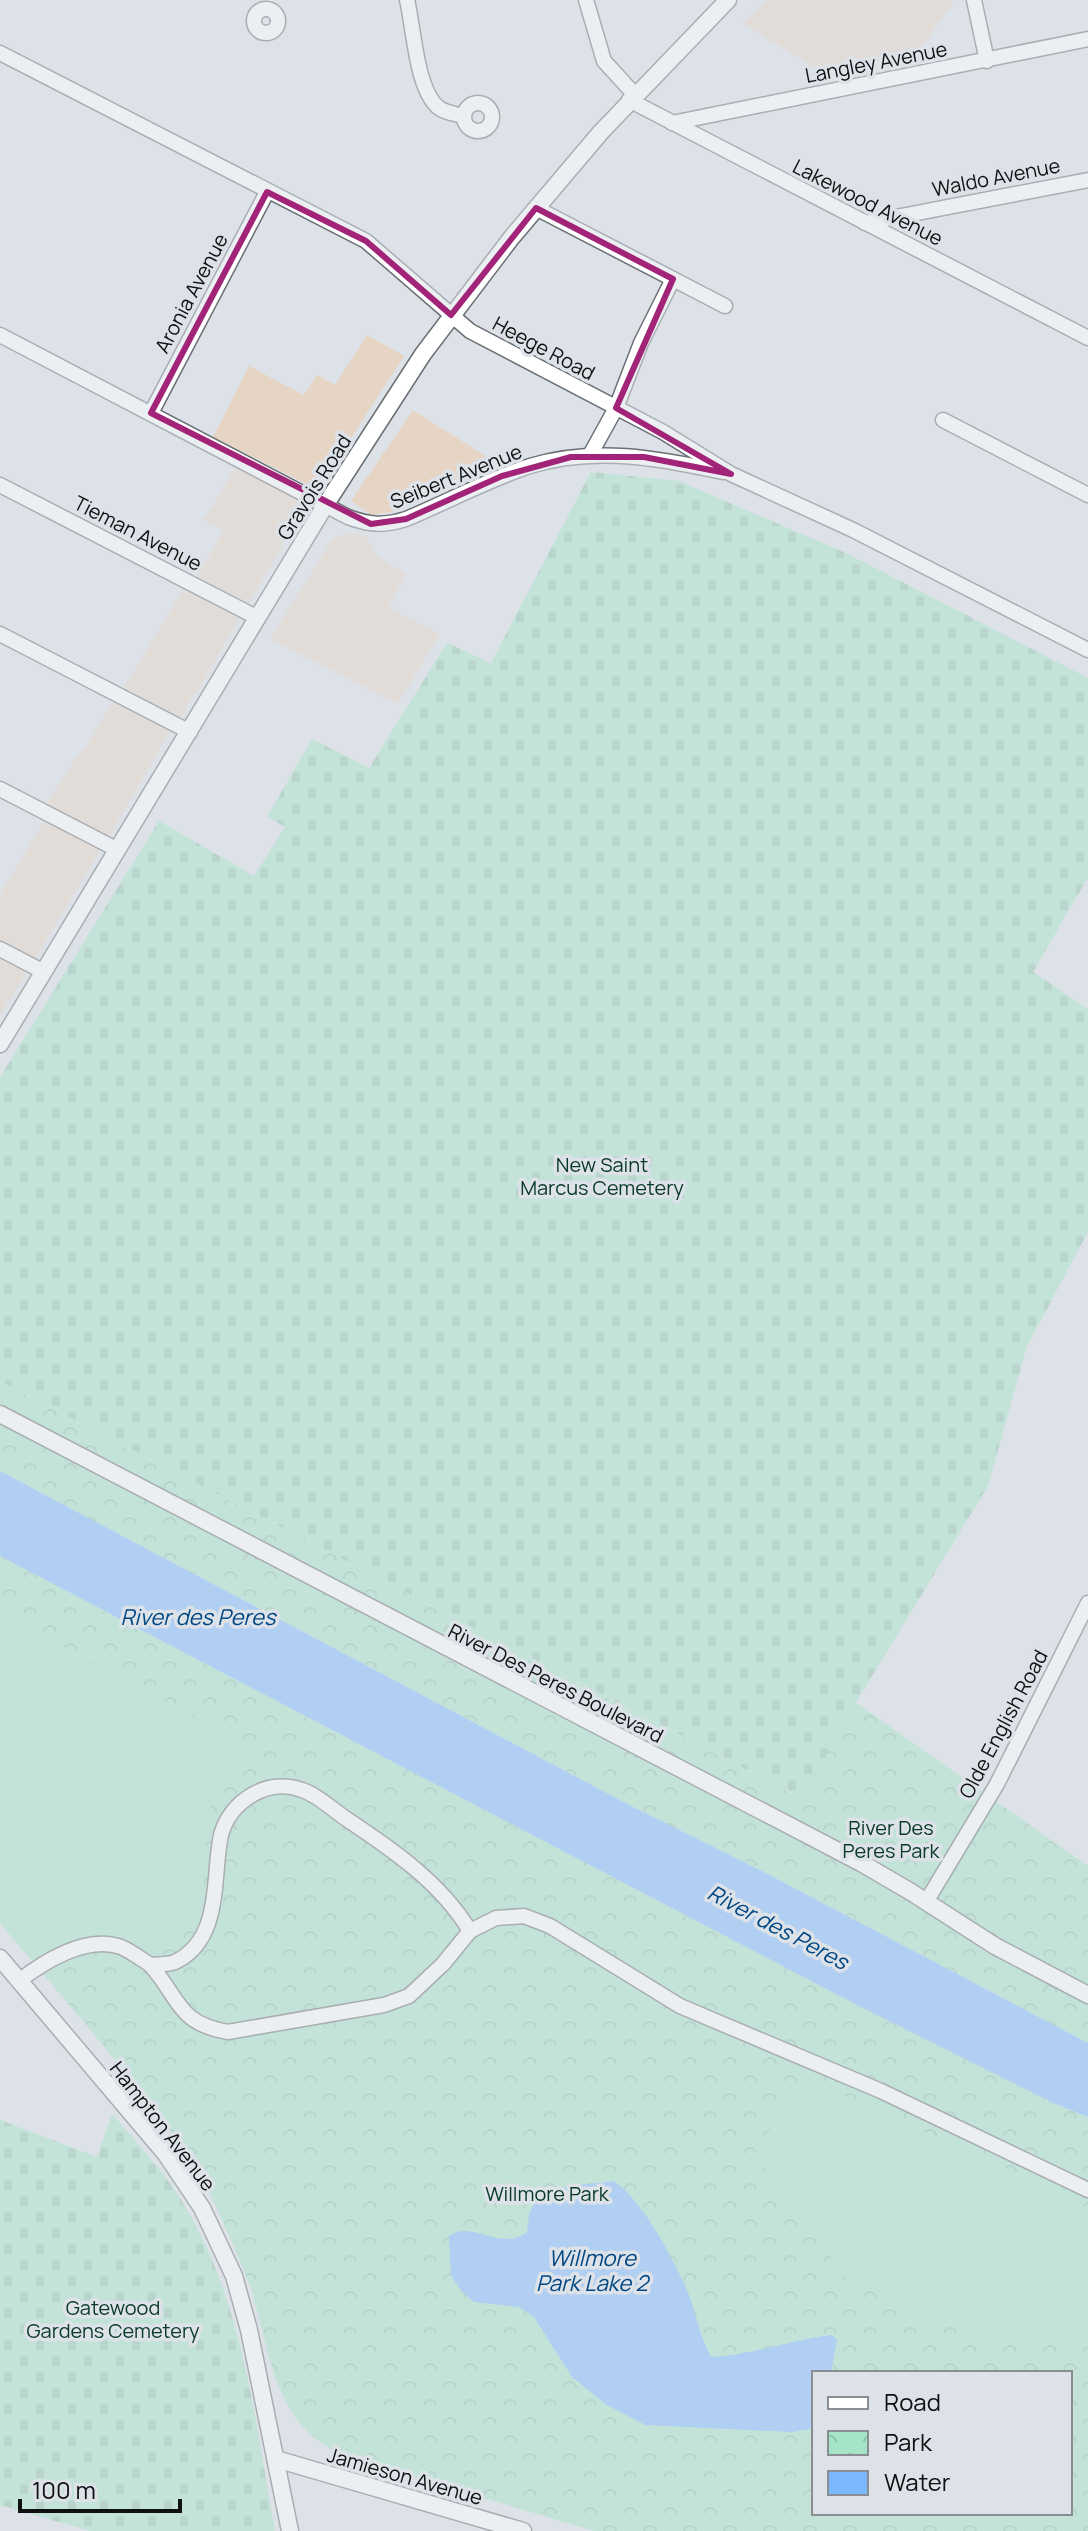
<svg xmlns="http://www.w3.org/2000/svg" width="1088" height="2531" font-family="Manrope,sans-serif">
<defs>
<pattern id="cemetery-stones" width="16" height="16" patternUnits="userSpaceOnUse" patternTransform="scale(2)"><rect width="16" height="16" fill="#a5e4c7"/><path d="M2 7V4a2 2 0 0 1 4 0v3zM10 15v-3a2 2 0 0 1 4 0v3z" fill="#8dc3aa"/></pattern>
<pattern id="park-crowns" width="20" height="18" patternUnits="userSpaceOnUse" patternTransform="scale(2)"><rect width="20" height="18" fill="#a5e4c7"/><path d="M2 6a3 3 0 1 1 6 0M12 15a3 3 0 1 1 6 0" fill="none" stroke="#8dc3aa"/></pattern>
</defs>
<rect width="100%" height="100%" fill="#dde2e8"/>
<g fill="#e6d4c4">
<polygon points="767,0 955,0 907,67 840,84 743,23"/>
<polygon points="367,335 404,356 322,483 311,486 213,437 249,366 304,395 317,375 335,385"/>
<polygon points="413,410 498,464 391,512 371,515 351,501"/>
<polygon points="238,465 303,503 304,508 249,603 245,606 195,580 224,530 203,520"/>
<polygon points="359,533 367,538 377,557 406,574 388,608 440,634 398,704 270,639 334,537"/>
<polygon points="185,587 236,613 239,618 204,680 186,706 185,714 177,719 122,691"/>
<polygon points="113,701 169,729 169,733 110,835 105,836 46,805 78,755 85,749"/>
<polygon points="45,821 100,850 34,960 0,943 0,894"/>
<polygon points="0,957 25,971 25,975 0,1015"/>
</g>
<g fill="url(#cemetery-stones)">
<polygon points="591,472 679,481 848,554 1088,678 1088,877 1033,972 1088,1009 1088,1232 1027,1346 988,1486 850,1712 803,1799 0,1381 0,1077 159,821 254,876 285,827 267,817 312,739 369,768 447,643 491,663"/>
<path d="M 112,2114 C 139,2145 167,2174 187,2210 C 244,2306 255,2423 275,2531 L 90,2531 L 0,2505 L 0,2120 L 97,2157 Z"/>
</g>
<g fill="url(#park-crowns)" fill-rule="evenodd">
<polygon points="0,1381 802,1799 855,1702 1088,1866 1088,2043 762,1871 635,1808 0,1471"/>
<path d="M 0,1556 L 853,2003 L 1053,2103 L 1088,2117 L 1088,2531 L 594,2531 L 351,2459 C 263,2424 274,2342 243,2268 C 231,2240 212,2194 196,2169 C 138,2082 67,2003 0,1923 ZM 814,2373 L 1070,2373 L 1070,2513 L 814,2513 Z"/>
</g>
<g fill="#a5e4c7">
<polygon points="0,1612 244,1745 211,1802 197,1911 182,1936 158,1950 120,1940 95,1937 63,1943 48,1954 28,1956 0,1923"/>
<polygon points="802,2076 1073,2200 1088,2209 1088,2344 995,2343 907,2308 845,2278 801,2212 754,2156"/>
</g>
<g fill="#7bb9ff">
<polygon points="0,1471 635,1808 762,1871 1088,2043 1088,2117 1053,2103 853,2003 0,1556"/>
<path d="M 613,2181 C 641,2198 669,2252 683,2281 C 695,2305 698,2333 711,2357 C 752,2355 790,2340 831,2335 L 837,2339 L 831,2373 L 814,2373 L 814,2425 L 810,2429 L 792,2432 L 645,2425 L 607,2405 L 572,2377 L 534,2317 L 519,2307 L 474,2302 L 463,2293 L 451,2276 L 449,2236 C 474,2219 499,2253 527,2232 C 528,2226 528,2218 530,2212 C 541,2184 588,2185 613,2181 Z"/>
</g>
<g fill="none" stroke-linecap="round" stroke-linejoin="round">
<g stroke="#6a6f74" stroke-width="17">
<g id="minor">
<path d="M 407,0 C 414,28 416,90 439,108 C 446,113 456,114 463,116"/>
<polyline points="586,0 604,61 635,95"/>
<polyline points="974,0 987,61"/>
<circle cx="266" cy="21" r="12"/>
<polyline points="0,53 366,241 470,331 663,432 731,474 853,530 1088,650"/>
<polyline points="629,100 1088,338"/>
<circle cx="478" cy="117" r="14"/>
<polyline points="672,123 1088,39"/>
<polyline points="536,208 725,306"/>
<polyline points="865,223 1088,180"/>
<path d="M 0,335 L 348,517 C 369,525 384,526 406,519 C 447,502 487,480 530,466 C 595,446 658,458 723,472"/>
<polyline points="151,413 267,192"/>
<polyline points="943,420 1088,495"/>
<polyline points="590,455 616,408 641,343 673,279"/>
<polyline points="0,485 258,618"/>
<polyline points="0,634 190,732"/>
<polyline points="0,789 118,850"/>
<polyline points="0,949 44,972"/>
<polyline points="926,1902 997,1784 1088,1603"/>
<path d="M 151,1965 C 158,1964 168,1965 175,1962 C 223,1939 212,1876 221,1835 C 230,1801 268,1777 302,1790 C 318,1795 334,1811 348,1820 C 393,1850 441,1883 470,1931 L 496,1918 L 524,1916 L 550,1926 L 680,2006 L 881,2091 L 1088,2190"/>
<path d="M 19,1981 C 45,1961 87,1935 121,1947 C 126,1949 132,1953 137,1956 C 142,1960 148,1962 152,1967 C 180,1999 177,2023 228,2032 L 384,2005 L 409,1996 L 443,1964 L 470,1931"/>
</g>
</g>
<g stroke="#6a6f74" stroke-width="19">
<g id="major">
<polyline points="0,1044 326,504 423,354 512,237 601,132 728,0"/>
<polyline points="0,1414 863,1864 911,1892 995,1946 1088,1995"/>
<polyline points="0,1958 165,2153 202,2208 234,2276 249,2330 290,2531"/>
<polyline points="276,2459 523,2531"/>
</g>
</g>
<use href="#minor" stroke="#fff" stroke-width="14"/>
<use href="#major" stroke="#fff" stroke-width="16"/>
</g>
<path d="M0 0H1088V2531H0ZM 267,192 L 366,241 L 451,315 L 536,208 L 673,279 L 616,408 L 731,474 L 644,457 L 571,457 L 502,476 L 406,519 L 371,524 L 151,413 Z" fill="#dde2e8" fill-opacity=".55" fill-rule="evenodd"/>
<path fill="none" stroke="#a12478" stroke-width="6" stroke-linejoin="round" d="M 267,192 L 366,241 L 451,315 L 536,208 L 673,279 L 616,408 L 731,474 L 644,457 L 571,457 L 502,476 L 406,519 L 371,524 L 151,413 Z"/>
<g text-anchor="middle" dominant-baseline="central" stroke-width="7" stroke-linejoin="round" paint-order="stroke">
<g font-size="20" fill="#0e1012" stroke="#dde2e8">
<text transform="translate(876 62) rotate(-11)">Langley Avenue</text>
<text transform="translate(996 177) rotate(-11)">Waldo Avenue</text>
<text transform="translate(868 202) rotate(27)">Lakewood Avenue</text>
<text transform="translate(191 293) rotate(-62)">Aronia Avenue</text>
<text transform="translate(544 348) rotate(28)">Heege Road</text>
<text transform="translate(456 476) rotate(-22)">Seibert Avenue</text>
<text transform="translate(314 487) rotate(-58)">Gravois Road</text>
<text transform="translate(138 533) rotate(27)">Tieman Avenue</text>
<text transform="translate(556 1683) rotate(27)">River Des Peres Boulevard</text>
<text transform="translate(1003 1724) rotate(-62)">Olde English Road</text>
<text transform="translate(163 2126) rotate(52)">Hampton Avenue</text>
<text transform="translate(405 2476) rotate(16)">Jamieson Avenue</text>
</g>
<g font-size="20" fill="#093a29" stroke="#dde2e8">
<text x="602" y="1164">New Saint<tspan x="602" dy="23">Marcus Cemetery</tspan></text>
<text x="891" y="1827">River Des<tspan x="891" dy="23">Peres Park</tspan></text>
<text x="547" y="2193">Willmore Park</text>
<text x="113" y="2307">Gatewood<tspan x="113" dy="23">Gardens Cemetery</tspan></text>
</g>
<g font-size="22" font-style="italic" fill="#004784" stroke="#dde2e8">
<text x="198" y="1617">River des Peres</text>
<text transform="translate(778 1927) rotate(28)">River des Peres</text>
<text x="592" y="2258">Willmore<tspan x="592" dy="25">Park Lake 2</tspan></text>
</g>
</g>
<rect x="812" y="2371" width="260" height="144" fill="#dde2e8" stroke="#8a8e92" stroke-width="2"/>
<rect x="828" y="2397" width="40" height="12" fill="#ffffff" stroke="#8a8e92" stroke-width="2"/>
<text x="884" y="2411" font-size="24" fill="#0e1012">Road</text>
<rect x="828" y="2431" width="40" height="24" fill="url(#park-crowns)" stroke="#8a8e92" stroke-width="2"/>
<text x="884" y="2451" font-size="24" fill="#0e1012">Park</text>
<rect x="828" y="2471" width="40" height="24" fill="#7bb9ff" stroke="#8a8e92" stroke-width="2"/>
<text x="884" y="2491" font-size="24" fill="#0e1012">Water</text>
<path d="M20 2499v12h160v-12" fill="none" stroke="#0e1012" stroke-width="4"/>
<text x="32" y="2499" font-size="24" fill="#0e1012" stroke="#dde2e8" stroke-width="6" paint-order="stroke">100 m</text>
</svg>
